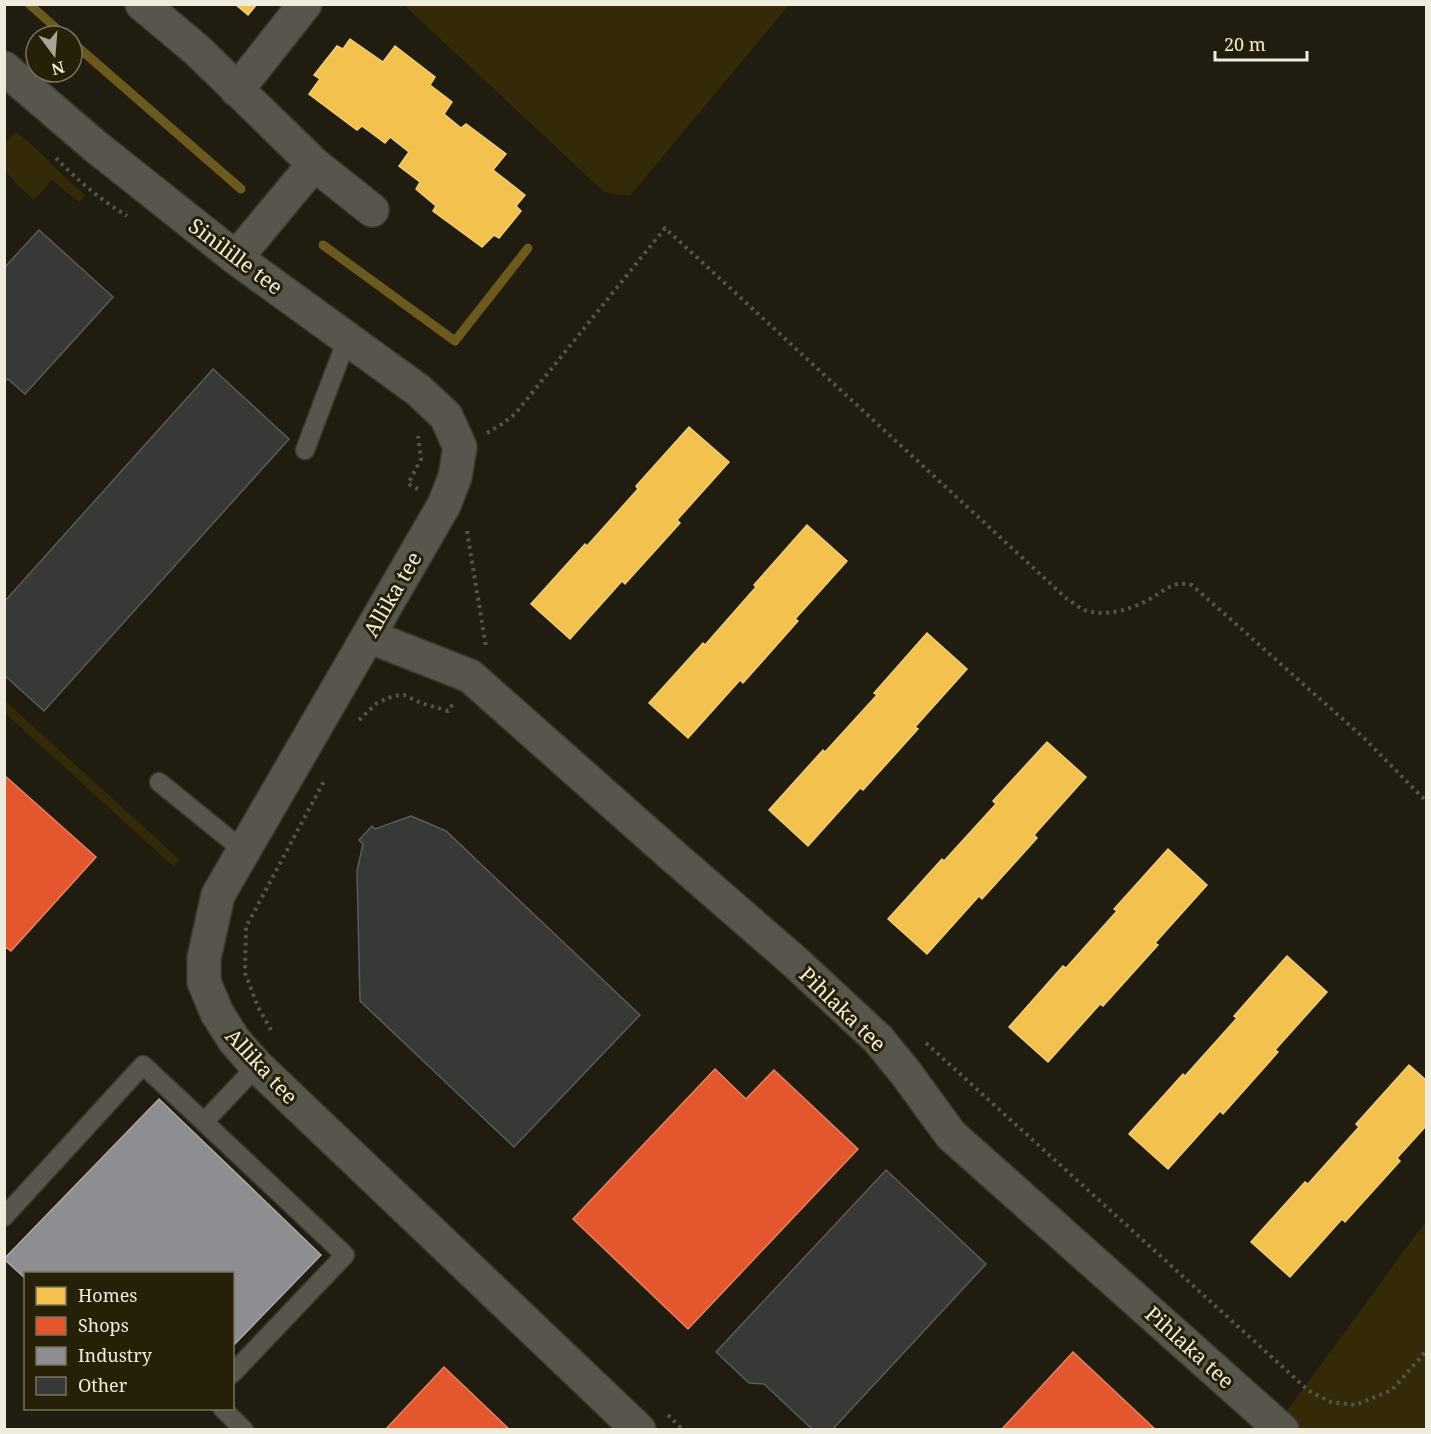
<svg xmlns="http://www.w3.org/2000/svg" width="1431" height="1434" font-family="'Noto Serif',serif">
<rect width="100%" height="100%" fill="#201c0f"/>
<g fill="#342a07">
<polygon points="404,5 789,5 630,196 604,192"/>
<path d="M 17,133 C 42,151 61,176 85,195 L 79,202 L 52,180 L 34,200 L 16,184 L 5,170 C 4,153 0,141 17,133 Z"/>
<polygon points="4,700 179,859 174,867 5,713"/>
<polygon points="1426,1221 1426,1429 1273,1430"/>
</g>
<g fill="#f2c14e" stroke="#f1ce79" stroke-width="1.5">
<polygon points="235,4 257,4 248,15"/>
<polygon points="350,39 383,62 395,46 435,77 430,85 452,102 444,114 461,128 466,124 506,154 493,170 525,195 516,206 521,211 499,238 494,235 482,247 433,211 436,206 416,189 420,182 399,166 409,152 390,137 385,143 362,126 357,130 309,94 320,79 314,75 337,46 343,49"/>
<polygon points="689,427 729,462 677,520 680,523 625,584 622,581 570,639 531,604 585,544 587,546 638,489 636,486"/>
<polygon points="807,525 847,561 795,619 798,621 743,683 740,680 688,738 649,703 703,643 705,645 756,587 754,585"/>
<polygon points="927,633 967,669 915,727 918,729 863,790 860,788 808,846 769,810 823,750 825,752 877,695 874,693"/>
<polygon points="1047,742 1086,777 1034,835 1037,838 982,899 979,896 927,954 888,919 942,859 944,861 996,804 993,801"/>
<polygon points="1168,849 1207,885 1155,943 1158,945 1103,1006 1100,1004 1048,1062 1009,1027 1063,966 1066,968 1117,911 1114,909"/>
<polygon points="1287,956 1327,992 1275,1050 1278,1052 1223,1114 1220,1111 1168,1169 1129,1134 1183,1074 1185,1076 1237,1018 1234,1016"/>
<polygon points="1409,1065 1426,1080 1426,1126 1397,1158 1400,1161 1345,1222 1342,1219 1290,1277 1251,1242 1305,1182 1308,1184 1359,1127 1356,1124"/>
</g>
<g fill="#e4572e" stroke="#e78362" stroke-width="1.5">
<polygon points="4,775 96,857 11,951 4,946"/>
<polygon points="715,1069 746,1099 774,1070 858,1149 688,1329 573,1219"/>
<polygon points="1073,1352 1156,1430 1001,1430"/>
<polygon points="444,1367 510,1430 385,1430"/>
</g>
<polygon fill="#8d8d92" stroke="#aaa9a8" stroke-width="1.5" points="159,1099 321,1255 232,1347 232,1274 26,1274 26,1279 4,1259"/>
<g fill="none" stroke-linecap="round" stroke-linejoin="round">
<g stroke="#6c591e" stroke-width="9">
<polyline points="29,4 65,36"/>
<polyline points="72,42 241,189"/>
<polyline points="323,245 455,341 528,248"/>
</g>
</g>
<g fill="#383836" stroke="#5b5b5a" stroke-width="1.5">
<polygon points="39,230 113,297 25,394 8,379 4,382 4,268"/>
<polygon points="213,369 289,439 44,711 4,675 4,602"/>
<polygon points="411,816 446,831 640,1015 514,1147 360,1001 357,871 363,844 359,840 372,826 375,829"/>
<polygon points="886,1170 986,1264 832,1430 813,1430 764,1384 749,1383 716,1352"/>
</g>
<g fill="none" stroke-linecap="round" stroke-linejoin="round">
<g stroke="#3b3830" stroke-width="21">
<g id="lane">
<polyline points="305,450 347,339"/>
<polyline points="159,782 244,851"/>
<polyline points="4,1217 143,1065 204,1122"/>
<polyline points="232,1374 345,1255 204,1122 257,1066"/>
<polyline points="222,1408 244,1430"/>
</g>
</g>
<g stroke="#3b3830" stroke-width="36">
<g id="street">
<polyline points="142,4 197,50 314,164"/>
<polyline points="4,68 95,146 236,258 418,390 446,416 460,447 455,477 444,505 218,895 204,958 204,982 217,1013 234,1040 257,1066 639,1430"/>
<polyline points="237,90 305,4"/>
<polyline points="236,258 314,164 372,210"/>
<polyline points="368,636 470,676 673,856 794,961 878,1039 905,1072 951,1135 1282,1430"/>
</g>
</g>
<g stroke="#56534a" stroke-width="4" stroke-dasharray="3 4.5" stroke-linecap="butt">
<path d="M 56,158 C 77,180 101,200 127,216"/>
<path d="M 487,433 L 502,424 L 515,414 L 665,228 L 1066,598 C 1071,601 1077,606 1082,609 C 1103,618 1130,610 1150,599 C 1166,590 1173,580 1192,585 L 1365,739 L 1426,801"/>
<polyline points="418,489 408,484 421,459 418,436"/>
<polyline points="467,531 486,647"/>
<polyline points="359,720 377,703 393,696 404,695 421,703 448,711 453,704"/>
<polyline points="271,1030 258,1007 245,973 246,927 324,781"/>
<polyline points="926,1043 1309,1391 1331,1402 1355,1405 1392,1390 1426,1351"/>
<polyline points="668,1415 683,1430"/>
</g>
<use href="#lane" stroke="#58554c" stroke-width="18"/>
<use href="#street" stroke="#58554c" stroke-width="33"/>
</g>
<g text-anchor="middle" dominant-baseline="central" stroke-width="6" stroke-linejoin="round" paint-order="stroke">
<g font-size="21" fill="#efebdd" stroke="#272008">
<text transform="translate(236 256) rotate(37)">Sinilille tee</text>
<text transform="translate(392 594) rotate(-60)">Allika tee</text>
<text transform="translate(843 1009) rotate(44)">Pihlaka tee</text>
<text transform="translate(262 1066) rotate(47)">Allika tee</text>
<text transform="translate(1190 1347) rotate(42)">Pihlaka tee</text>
</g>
</g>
<rect width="1431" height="1434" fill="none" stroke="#efebdd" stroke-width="12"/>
<rect x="24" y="1272" width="210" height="138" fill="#272008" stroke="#77715d" stroke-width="1.5"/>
<rect x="36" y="1287" width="30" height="18" fill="#f2c14e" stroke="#77715d" stroke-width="1.5"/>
<text x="78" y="1302" font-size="18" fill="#efebdd">Homes</text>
<rect x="36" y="1317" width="30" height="18" fill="#e4572e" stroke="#77715d" stroke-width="1.5"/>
<text x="78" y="1332" font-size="18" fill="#efebdd">Shops</text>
<rect x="36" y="1347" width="30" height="18" fill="#8d8d92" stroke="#77715d" stroke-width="1.5"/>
<text x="78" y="1362" font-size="18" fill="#efebdd">Industry</text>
<rect x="36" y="1377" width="30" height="18" fill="#383836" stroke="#77715d" stroke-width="1.5"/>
<text x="78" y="1392" font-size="18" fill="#efebdd">Other</text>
<g transform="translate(54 54) rotate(164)"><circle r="28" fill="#272008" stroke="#77715d" stroke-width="1.5"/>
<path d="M0-4.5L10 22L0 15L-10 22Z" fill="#a7a395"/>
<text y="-9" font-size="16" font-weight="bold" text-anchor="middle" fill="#efebdd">N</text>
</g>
<path d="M1215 51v9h92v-9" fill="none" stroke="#efebdd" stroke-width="3"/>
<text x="1224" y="51" font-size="18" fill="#efebdd" stroke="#272008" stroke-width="4.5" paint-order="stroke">20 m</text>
</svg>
